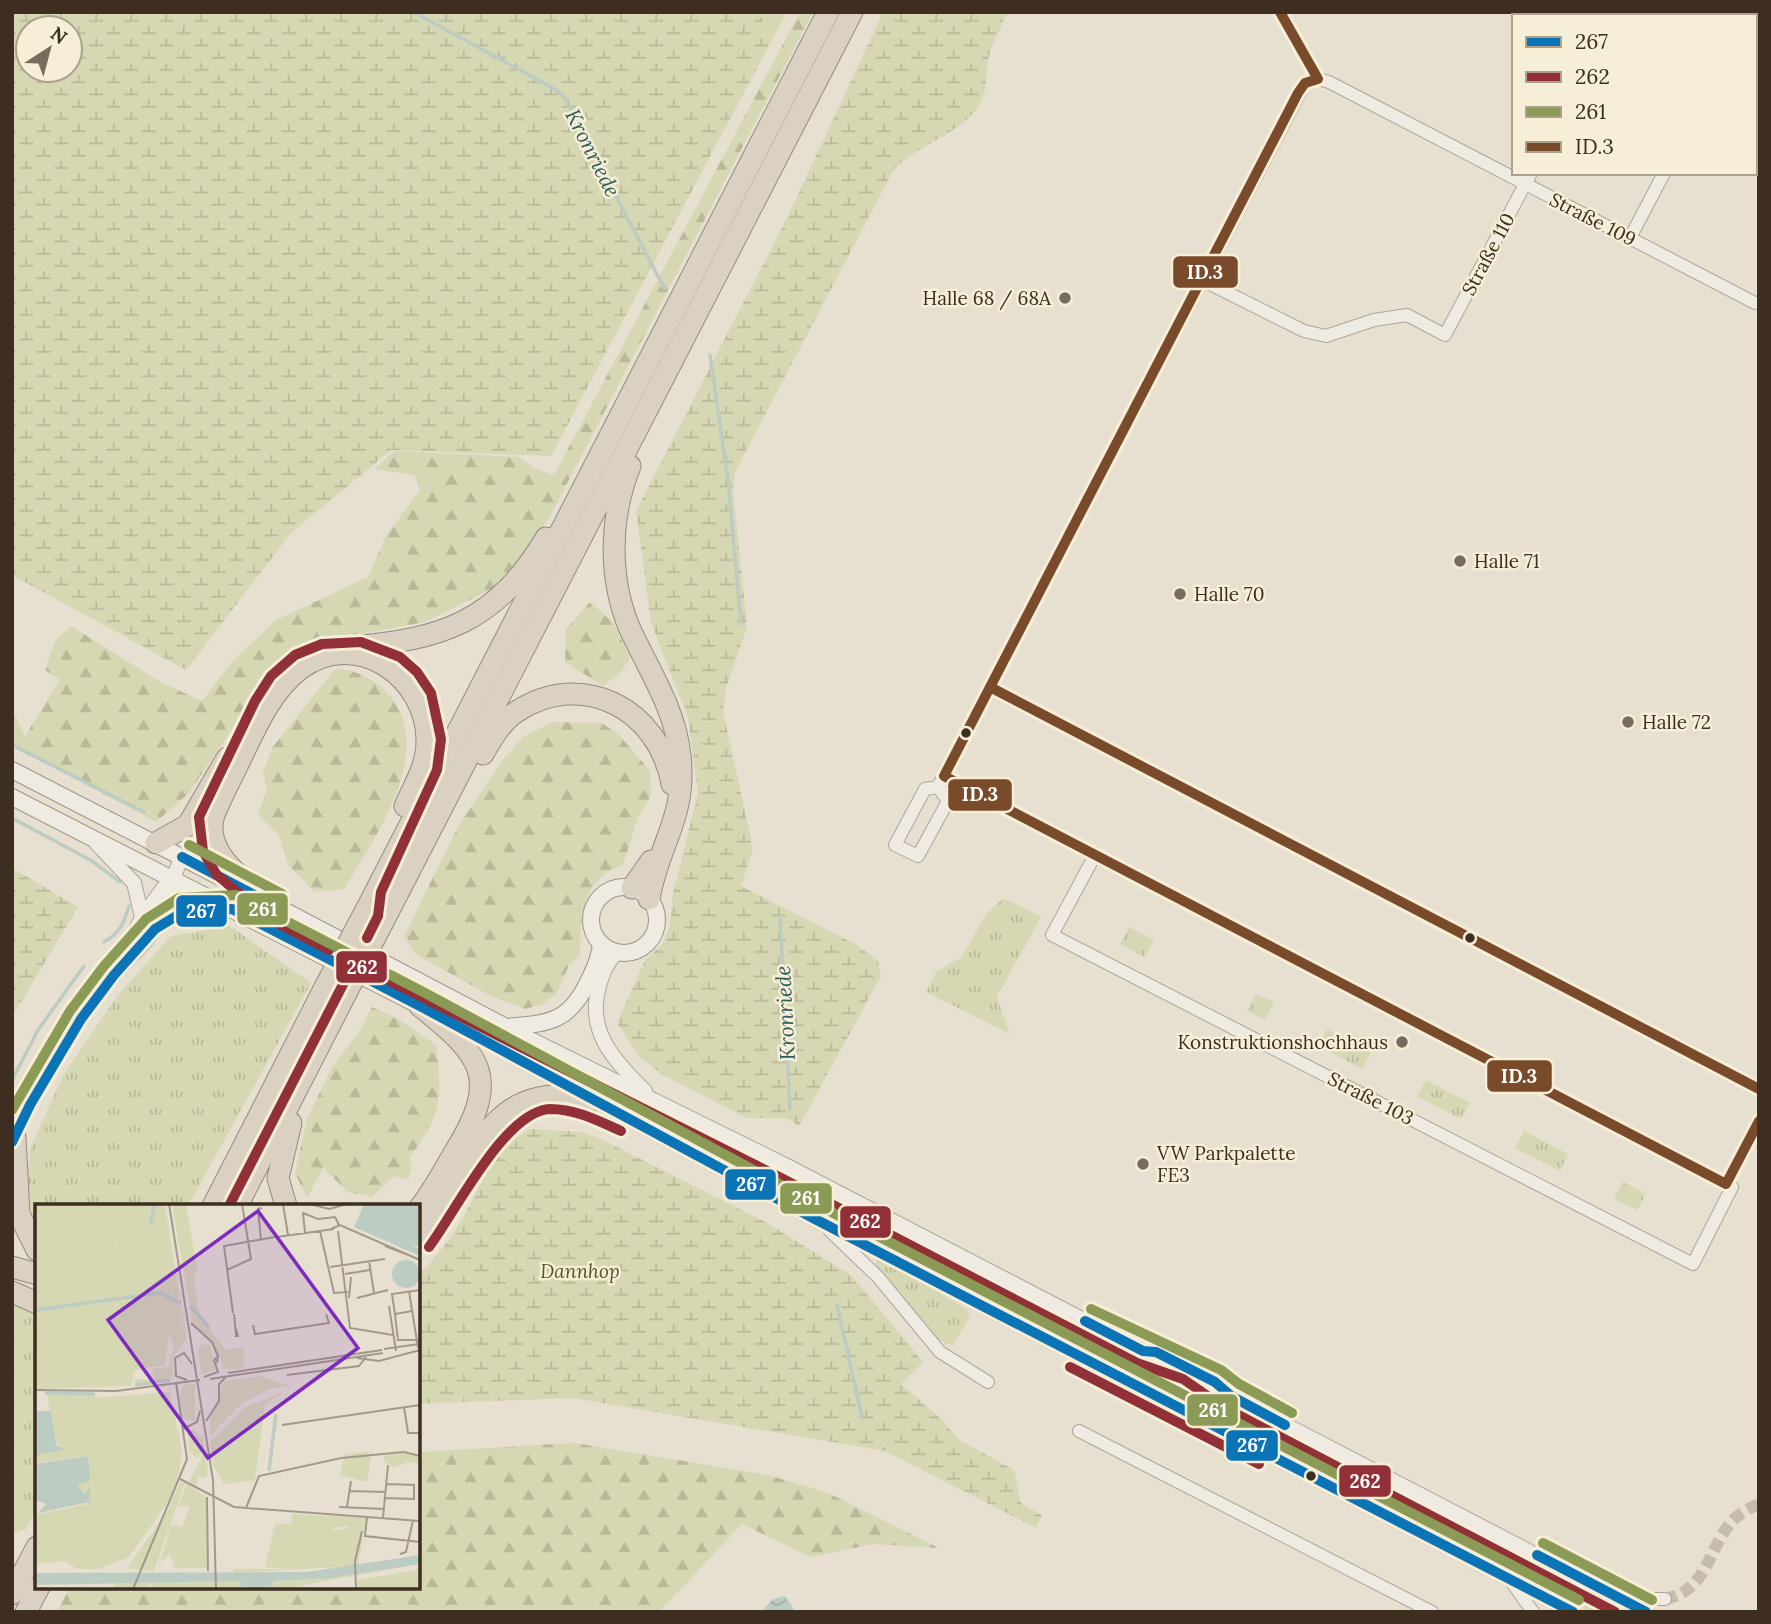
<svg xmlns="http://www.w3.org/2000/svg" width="1771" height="1624" font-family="Lora,serif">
<defs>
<pattern id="grass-tufts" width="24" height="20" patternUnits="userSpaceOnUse" patternTransform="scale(1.75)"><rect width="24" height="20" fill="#d6d7b3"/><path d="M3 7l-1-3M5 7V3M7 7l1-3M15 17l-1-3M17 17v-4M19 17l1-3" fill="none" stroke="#b9b99a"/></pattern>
<pattern id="forest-firs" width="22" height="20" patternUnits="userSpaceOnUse" patternTransform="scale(1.75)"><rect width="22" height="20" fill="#d6d7b3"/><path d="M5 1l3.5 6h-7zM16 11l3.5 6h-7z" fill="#b9b99a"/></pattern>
<pattern id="wetland-marsh" width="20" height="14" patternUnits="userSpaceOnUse" patternTransform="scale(1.75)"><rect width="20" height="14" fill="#d6d7b3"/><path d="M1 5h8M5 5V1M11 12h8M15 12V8" fill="none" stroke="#b9b99a"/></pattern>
<pattern id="water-waves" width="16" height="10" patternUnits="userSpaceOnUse" patternTransform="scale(1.75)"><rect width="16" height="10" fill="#bcccc2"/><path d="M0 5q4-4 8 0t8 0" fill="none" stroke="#a2b0a6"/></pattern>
</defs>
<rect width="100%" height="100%" fill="#e7e0d1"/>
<g fill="url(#grass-tufts)">
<polygon points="1004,898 1041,917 997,997 1010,1034 926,992 936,972 962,957 986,914"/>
<polygon points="230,926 311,983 188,1206 37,1206 37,1232 26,1189 30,1149 64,1074 118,995 171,936"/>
<polygon points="1129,927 1154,940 1145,957 1120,944"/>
<polygon points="378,971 621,1096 618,1102 375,976"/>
<polygon points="1256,994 1274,1002 1265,1020 1247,1011"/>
<polygon points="1327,1029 1371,1052 1362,1069 1318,1046"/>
<polygon points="1426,1080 1470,1103 1461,1119 1417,1096"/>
<polygon points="673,1119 955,1261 971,1273 972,1278 969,1283 955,1282 667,1131"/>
<polygon points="1524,1131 1568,1154 1560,1171 1515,1148"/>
<polygon points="1623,1182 1646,1194 1637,1210 1614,1199"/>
<path d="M 876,1260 L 883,1260 L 968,1310 L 970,1316 L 953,1345 C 923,1341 895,1287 876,1265 Z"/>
<polygon points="1002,1287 1103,1338 1110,1345 1109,1352 1102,1357 1095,1354 998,1304 995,1297"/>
<polygon points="12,1305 37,1314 37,1509 26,1529 12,1534"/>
<polygon points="1140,1360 1473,1529 1478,1536 1477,1542 1467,1548 1139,1378 1131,1369"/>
<polygon points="1509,1551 1599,1596 1621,1612 1592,1612 1504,1566 1501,1560"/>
</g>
<g fill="url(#forest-firs)">
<polygon points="760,12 787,12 772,40"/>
<polygon points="800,12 813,12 550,516 516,568 490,590 425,622 306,644 273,669 188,794 156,822 12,745 12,709 25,736 60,680 45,670 55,641 71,626 162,683 202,701 231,663 276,620 368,577 386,536 420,490 415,475 374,469 395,451 519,457 536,469 554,475"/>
<polygon points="590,602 614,623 630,659 619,674 603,686 565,662 566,629"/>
<path d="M 335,669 C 353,669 369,676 383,689 C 442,743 376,836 344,889 L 315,892 L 288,865 L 279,835 L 258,815 L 267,790 L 263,772 L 272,748 Z"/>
<path d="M 553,722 L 602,723 L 619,735 L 650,771 L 651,796 L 638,817 L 623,865 C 579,880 582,917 580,955 L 569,965 L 557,993 L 543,1004 L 525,1009 L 491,996 L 415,954 L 404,936 L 460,823 L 503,760 L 524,736 Z"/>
<path d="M 372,1007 L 400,1020 L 436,1045 C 443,1095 441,1117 409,1158 L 412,1168 L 408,1179 L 394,1176 L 372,1197 L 348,1192 L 323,1168 L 307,1198 L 295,1173 L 307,1119 L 332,1067 L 359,1032 Z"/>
<polygon points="575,1443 768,1475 828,1493 939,1548 874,1544 810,1557 742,1524 659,1612 57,1612 70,1587 418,1587 418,1452"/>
</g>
<g fill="url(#wetland-marsh)" fill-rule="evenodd">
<path d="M 12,12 L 759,12 L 772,40 L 551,456 L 391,450 L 291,533 L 186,670 L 12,575 ZM 28,28 L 70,28 L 70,70 L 28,70 Z"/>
<path d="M 883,12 L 1007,12 C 1002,25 995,39 990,52 C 985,70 989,90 979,105 C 962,134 916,144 893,171 L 735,472 L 733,489 L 747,627 L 726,688 L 723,712 L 753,849 L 741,886 L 857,945 L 878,961 L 881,976 L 799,1126 L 787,1118 L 747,1118 L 661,1074 L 640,1057 L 617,1023 L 645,960 L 662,945 L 670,926 L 673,893 L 698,793 L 688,717 L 651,623 L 636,511 L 788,216 Z"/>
<polygon points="12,868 78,907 12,1017"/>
<path d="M 532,1129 L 580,1132 L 599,1138 L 769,1224 L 851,1275 L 923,1362 L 901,1384 L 943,1421 L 959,1440 L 1014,1470 L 1021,1503 L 1042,1515 L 1036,1528 L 885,1451 L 573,1398 L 418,1404 L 418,1275 C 435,1260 448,1242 460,1223 C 482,1188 491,1145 532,1129 Z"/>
</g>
<polygon fill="url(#water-waves)" points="785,1596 796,1612 761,1612 773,1599"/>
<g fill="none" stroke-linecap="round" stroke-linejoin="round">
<g stroke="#bcccc2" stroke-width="3.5">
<polyline points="413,12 555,89 565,98 664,288"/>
<polyline points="710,355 728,480 741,624"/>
<polyline points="12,745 144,812"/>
<polyline points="12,818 92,861 120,882"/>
<polyline points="780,916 790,1109"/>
<path d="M 104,942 C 120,933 124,923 129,906"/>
<polyline points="12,1080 38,1030 84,966"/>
<polyline points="837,1305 862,1417"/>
</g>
<g stroke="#c5bcae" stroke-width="12" stroke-dasharray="12 6" stroke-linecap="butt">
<polyline points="1144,768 1171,782"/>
<polyline points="1111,863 1130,873"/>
<polyline points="1331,865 1379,890"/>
<polyline points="1288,956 1321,973"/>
<polyline points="1530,969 1565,988"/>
<polyline points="1483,1057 1518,1076"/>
<polyline points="1723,1070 1759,1089"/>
<polyline points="1677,1158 1714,1177"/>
<path d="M 1665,1599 C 1705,1591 1707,1555 1728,1526 C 1735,1516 1747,1509 1759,1504"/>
</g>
<g stroke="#ada599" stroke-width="14">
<g id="minor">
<polyline points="1602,16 1604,12"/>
<polyline points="1755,38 1759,32"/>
<polyline points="1630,238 1664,173"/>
<polyline points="1202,280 1304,331 1326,336 1374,320 1407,315 1445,335 1531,173"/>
<polyline points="1009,650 1305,83 1318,79 1329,82 1755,303"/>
<polyline points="990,687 1144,768"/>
<polyline points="944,776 1111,863"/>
<polyline points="1171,782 1331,865"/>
<polyline points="938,787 948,801 918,856 895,845 925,789 938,787 1005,659"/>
<polyline points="1095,855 1052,935 1693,1264 1732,1187 1714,1177"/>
<polyline points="1130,873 1288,956"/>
<polyline points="1379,890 1530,969"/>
<polyline points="1321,973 1483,1057"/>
<polyline points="1565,988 1723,1070"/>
<polyline points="1518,1076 1677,1158"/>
<polyline points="830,1231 878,1277 940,1352 988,1382"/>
<polyline points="982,1306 997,1276"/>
<polyline points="1112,1373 1126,1343"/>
<polyline points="1079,1431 1432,1612"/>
<polyline points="1481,1563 1497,1534"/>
<polyline points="1511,1581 1533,1612"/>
<polyline points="1614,1591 1644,1599 1665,1599"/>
</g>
</g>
<g stroke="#ada599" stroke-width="16">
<g id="tertiary">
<polyline points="96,843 134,883 142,917"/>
<polyline points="156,928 183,912 229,909"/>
<path d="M 617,952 C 607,962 603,972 599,986 C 586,1031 614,1061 645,1091"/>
<polyline points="123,958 142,917 168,882"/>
<polyline points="446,1020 813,1218 1573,1612"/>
<polyline points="506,1027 789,1167 1646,1612"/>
<path d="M 12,1143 C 35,1083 74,1024 114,975 C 127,959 146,944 156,926 C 169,904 170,880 182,857"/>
</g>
</g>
<g stroke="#9c958a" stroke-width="18">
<g id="secondary">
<polyline points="12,770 249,892"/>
<polyline points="12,797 420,1006"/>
<circle cx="624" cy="920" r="33"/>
<path d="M 268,902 L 506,1027 C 549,1023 569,1023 589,980 C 595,968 600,957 601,944"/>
</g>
</g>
<g stroke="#928b80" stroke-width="23">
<g id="motorway">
<path d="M 630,466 C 610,516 608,576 629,627 C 648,669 675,708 680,755 C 687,818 658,844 649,899"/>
<path d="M 349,647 C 442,640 496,622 546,538"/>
<path d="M 483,754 C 491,740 502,721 516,712 C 582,668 659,709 672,784"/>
<polyline points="156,843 188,825 227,758"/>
<polyline points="632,888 651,861"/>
<path d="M 276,906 C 251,885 201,855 214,815 C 221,797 231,779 239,762 C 255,729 271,691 300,669 C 356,627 428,677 427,742 C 427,765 414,786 405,806"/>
<polyline points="365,912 828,12"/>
<polyline points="383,922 852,12"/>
<polyline points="15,1137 19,1214 37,1250"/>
<polyline points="213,1206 324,989"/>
<polyline points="237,1206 343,999"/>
<polyline points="286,1206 278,1178 291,1123"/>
<path d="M 418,1210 C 433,1192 444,1170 456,1150 C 501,1077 481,1055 420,1006"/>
<path d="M 418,1238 C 475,1173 481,1074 594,1100"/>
<polyline points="12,1267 37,1274"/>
<polyline points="12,1292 37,1303"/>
<polyline points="12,1594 37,1547"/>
<polyline points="26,1612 39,1587"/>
</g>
</g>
<use href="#minor" stroke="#efebe3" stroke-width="12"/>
<use href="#tertiary" stroke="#efebe3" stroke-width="14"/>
<use href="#secondary" stroke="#efebe3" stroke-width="16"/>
<use href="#motorway" stroke="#dad1c2" stroke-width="21"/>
<g stroke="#928b80" stroke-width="23" stroke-linecap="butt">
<g id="motorway-bridge">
<polyline points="324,989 365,912"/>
<polyline points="343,999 383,922"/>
</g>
</g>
<use href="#motorway-bridge" stroke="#dad1c2" stroke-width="21"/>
<g stroke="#f7eed8" stroke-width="16">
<g id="bus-1">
<polyline points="182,857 275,906"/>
<polyline points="12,1142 30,1105 81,1019 114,975 155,929 183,912 232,909 420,1006 813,1218 1573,1612"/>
<polyline points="1085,1321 1143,1351 1156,1352 1215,1382 1231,1396 1285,1425"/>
<polyline points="1537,1555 1646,1612"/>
</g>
</g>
<g stroke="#f7eed8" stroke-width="16">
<g id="bus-2">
<polyline points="329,950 268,918 216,874 203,851 199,817 255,701 271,676 295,655 322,644 361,642 400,657 417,672 431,693 441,739 437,770 381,892 378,916 367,938"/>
<polyline points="229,1206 354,963 783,1179 1137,1363 1183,1379 1225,1408 1615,1612"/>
<path d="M 429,1247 C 456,1211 505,1111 550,1109 C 576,1109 599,1121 621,1131"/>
<polyline points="1070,1367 1259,1464"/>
</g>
</g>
<g stroke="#f7eed8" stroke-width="16">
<g id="bus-3">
<polyline points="189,845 282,894"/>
<polyline points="12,1110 70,1011 104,966 146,919 179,898 236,895 427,994 820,1206 1579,1600"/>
<polyline points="1091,1309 1221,1370 1239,1384 1292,1413"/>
<polyline points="1543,1543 1652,1600"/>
</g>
</g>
<g stroke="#f7eed8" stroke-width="16">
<g id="bus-4">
<polyline points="1280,12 1318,79 1305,83 1298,93 944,776 1726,1184 1759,1121"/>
<polyline points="990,687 1759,1089"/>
</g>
</g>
<use href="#bus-1" stroke="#0b74b7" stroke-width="10"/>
<use href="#bus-2" stroke="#923037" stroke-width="10"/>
<use href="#bus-3" stroke="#8b9a55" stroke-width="10"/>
<use href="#bus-4" stroke="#7a4b2a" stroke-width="10"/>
</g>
<g fill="#786c5e" stroke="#f7eed8" stroke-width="2.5">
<circle cx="1065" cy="298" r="7"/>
<circle cx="1460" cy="561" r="7"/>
<circle cx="1180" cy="594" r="7"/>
<circle cx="1628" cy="722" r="7"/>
<circle cx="1402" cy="1042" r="7"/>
<circle cx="1143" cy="1164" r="7"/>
</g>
<g fill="#3d2e20" stroke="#f7eed8" stroke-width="2.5">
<circle cx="966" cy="733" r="6"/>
<circle cx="1470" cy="938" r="6"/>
<circle cx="1311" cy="1476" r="6"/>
</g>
<g text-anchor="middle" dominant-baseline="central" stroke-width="5" stroke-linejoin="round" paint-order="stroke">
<g font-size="19" fill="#3d2e20" stroke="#f7eed8">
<text transform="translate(1593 219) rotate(27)">Straße 109</text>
<text transform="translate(1488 254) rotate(-62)">Straße 110</text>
<text transform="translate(1371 1098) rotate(27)">Straße 103</text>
</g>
<g font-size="19" fill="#3d2e20" stroke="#f7eed8" text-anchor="start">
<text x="1051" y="298" text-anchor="end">Halle 68 / 68A</text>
<text x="1474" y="561">Halle 71</text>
<text x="1194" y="594">Halle 70</text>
<text x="1642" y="722">Halle 72</text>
<text x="1388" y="1042" text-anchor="end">Konstruktionshochhaus</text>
<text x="1157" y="1153">VW Parkpalette<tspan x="1157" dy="22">FE3</tspan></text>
</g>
<g font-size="19" font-style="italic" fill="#4d5a26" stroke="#f7eed8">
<text x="580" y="1271">Dannhop</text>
</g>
<g font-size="21" font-style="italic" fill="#2f5d5a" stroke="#f7eed8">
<text transform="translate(593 153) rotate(63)">Kronriede</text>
<text transform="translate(785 1013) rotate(-93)">Kronriede</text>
</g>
</g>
<g transform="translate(35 1204)">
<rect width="385" height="385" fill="#e7e0d1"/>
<path d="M 80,0 L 95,0 L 99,48 L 83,45 L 80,29 L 94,28 L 93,18 ZM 149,180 L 160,180 L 160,217 L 148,215 L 144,193 ZM 158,225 L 168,233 L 169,244 L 163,254 L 154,249 L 153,227 ZM 172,309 L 172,364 L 139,364 L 135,350 ZM 385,360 L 247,385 L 223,385 L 238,382 L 238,377 L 297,374 ZM 194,377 L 208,377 L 202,382 L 215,385 L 118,385 L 115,379 L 113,385 L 75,385 L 82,379 Z" fill="#d6d7b3"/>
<path d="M 0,0 L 80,0 L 93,18 L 94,28 L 80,30 L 83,45 L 97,48 L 95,1 L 86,0 L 130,0 L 141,72 L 116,58 L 101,59 L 65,97 L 0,106 ZM 138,46 L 151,126 L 151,136 L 138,152 L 137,176 L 100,181 L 100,175 L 120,176 L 117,165 L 133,163 L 139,142 L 134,130 L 149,122 ZM 168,140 L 175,141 L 181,166 L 167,171 L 163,146 ZM 248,189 L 230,200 L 220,276 L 189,280 L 178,261 L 175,238 L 210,203 ZM 170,247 L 173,271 L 169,275 L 163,272 L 161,282 L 154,277 ZM 332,248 L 336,252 L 332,278 L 305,271 L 310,250 ZM 367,249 L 385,253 L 385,260 L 373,258 L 359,264 L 349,257 L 349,252 ZM 145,278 L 150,279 L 119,367 L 92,364 L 132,308 ZM 152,280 L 171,293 L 172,304 L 143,302 ZM 315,313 L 331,314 L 323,362 L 199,369 L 199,365 L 248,365 L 256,336 L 272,339 L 275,330 L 314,324 Z" fill="#d6d7b3"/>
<path d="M 137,0 L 151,0 L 162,64 L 159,75 L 164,111 L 190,145 L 208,144 L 210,162 L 205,165 L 188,165 L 185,150 L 158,120 ZM 116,58 L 141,72 L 148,121 L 134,130 L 130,161 L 100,166 L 96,182 L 0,185 L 0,106 L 65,97 L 101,59 ZM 224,172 L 255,182 L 237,184 L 208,199 L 175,232 L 175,215 L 189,177 ZM 135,188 L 147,247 L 144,269 L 133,298 L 94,353 L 64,365 L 42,365 L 30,357 L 0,360 L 0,311 L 52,300 L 55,284 L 51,291 L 41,281 L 52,275 L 53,252 L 0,259 L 0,252 L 28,245 L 20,238 L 12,189 L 68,193 Z" fill="#d6d7b3"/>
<path d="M 155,302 L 172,304 L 172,309 L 125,360 L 136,321 L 147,323 ZM 385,365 L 385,385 L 322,385 L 323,376 Z" fill="#d6d7b3"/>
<path d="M 258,310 L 315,313 L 315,322 L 298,324 L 296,333 L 275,330 L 272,339 L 256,336 L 250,364 L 230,364 L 240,319 L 256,320 Z" fill="#d6d7b3"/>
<path d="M 329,0 L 385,0 L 385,41 L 378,42 L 385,45 L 385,52 L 319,23 ZM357 70a14 14 0 1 1 28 0a14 14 0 1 1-28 0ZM 0,207 L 16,207 L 21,241 L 29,245 L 0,252 ZM 53,252 L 55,276 L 42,281 L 50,291 L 55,282 L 54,298 L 3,309 L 11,300 L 0,296 L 0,260 ZM 385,351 L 385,360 L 297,374 L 238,377 L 238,382 L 223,385 L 202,382 L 207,377 L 0,381 L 0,369 L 272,368 Z" fill="#bcccc2"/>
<path fill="none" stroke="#bcccc2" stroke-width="3.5" d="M 115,21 L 120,0M 155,102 L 174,123M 0,106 L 125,89 L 146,99M 100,181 L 135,176M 10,189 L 60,190M 234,267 L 241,210"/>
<path fill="none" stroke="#a3998a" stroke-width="2" d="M 134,0 L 178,276 L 181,385M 248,0 L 253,31M 275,0 L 294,5 L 312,0M 296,25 L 305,21 L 385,56M 285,27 L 299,89 L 313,88M 303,27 L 315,124 L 358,131M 270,29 L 268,9 L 283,15 L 300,13 L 304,21M 242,33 L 299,25M 226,36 L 223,5 L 227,4M 350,42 L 376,52M 334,57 L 339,89M 295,63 L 350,55M 192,66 L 216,55 L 207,0M 310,70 L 335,66M 374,87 L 383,144M 314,94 L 316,73M 322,94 L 353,86M 354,102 L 361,147M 377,107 L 360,110 L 363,136 L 385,136M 198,109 L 189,42 L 240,33M 199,110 L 201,132 L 203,132 L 201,125M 360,110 L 357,90 L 385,86M 156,119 L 177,138 L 183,152M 218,121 L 220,130 L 294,119 L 291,110M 349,145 L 384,140M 322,154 L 344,157 L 385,146M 193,169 L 347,146M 252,171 L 324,162 L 331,153M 169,173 L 183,168 L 179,156 L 183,152 L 182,159M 175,175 L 348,149M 152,176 L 141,172 L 140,154 L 149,149 L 157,160M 0,186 L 81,187 L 165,176M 369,203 L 373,229 L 385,229M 171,217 L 184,197 L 184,180 L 191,173M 247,221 L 385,201M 148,225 L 162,218 L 165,207M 145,275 L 199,303 L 385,317M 314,287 L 351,288M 172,293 L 173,367M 350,294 L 379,295 L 379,281 L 352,280M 304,303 L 349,305M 312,303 L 316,277M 211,304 L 224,272 L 306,254 L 369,248 L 385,252M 332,313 L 330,332 L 385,338M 348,314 L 353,261M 365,350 L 371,348 L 378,316M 98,385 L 152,255 L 141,178M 321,385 L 320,357 L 327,327"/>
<path fill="#7b2cbf" fill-opacity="0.15" stroke="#7b2cbf" stroke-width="3.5" d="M 223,7 L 323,144 L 173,254 L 73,116 Z"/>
<rect width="385" height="385" fill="none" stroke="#3d2e20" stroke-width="3.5"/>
</g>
<g stroke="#f7eed8" stroke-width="2.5">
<rect x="1172" y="255" width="67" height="34" rx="7" fill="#7a4b2a"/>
<rect x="947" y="778" width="66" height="34" rx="7" fill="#7a4b2a"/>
<rect x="236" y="892" width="53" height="34" rx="7" fill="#8b9a55"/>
<rect x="175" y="894" width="53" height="34" rx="7" fill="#0b74b7"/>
<rect x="335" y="950" width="53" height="34" rx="7" fill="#923037"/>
<rect x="1486" y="1059" width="67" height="34" rx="7" fill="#7a4b2a"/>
<rect x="724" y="1168" width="53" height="33" rx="7" fill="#0b74b7"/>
<rect x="779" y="1182" width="54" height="33" rx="7" fill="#8b9a55"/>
<rect x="839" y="1205" width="53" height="34" rx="7" fill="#923037"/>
<rect x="1186" y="1393" width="53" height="34" rx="7" fill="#8b9a55"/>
<rect x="1225" y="1429" width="54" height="33" rx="7" fill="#0b74b7"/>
<rect x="1338" y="1464" width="54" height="34" rx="7" fill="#923037"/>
</g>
<g font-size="19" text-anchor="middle" font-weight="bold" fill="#fff">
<text x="1205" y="279">ID.3</text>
<text x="980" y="801">ID.3</text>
<text x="263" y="916">261</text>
<text x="201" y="918">267</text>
<text x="362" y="974">262</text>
<text x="1519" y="1083">ID.3</text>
<text x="751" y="1191">267</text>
<text x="806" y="1205">261</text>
<text x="865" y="1228">262</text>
<text x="1213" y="1417">261</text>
<text x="1252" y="1452">267</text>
<text x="1365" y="1488">262</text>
</g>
<rect width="1771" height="1624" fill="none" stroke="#3d2e20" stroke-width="28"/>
<rect x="1512" y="14" width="245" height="161" fill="#f7eed8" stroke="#ada18e" stroke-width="2"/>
<rect x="1526" y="37" width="35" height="10" fill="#0b74b7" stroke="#ada18e" stroke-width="2"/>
<text x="1575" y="49" font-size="21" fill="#3d2e20">267</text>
<rect x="1526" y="72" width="35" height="10" fill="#923037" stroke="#ada18e" stroke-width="2"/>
<text x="1575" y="84" font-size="21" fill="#3d2e20">262</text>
<rect x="1526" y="107" width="35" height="10" fill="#8b9a55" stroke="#ada18e" stroke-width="2"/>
<text x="1575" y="119" font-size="21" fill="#3d2e20">261</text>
<rect x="1526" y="142" width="35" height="10" fill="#7a4b2a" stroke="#ada18e" stroke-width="2"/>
<text x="1575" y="154" font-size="21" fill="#3d2e20">ID.3</text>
<g transform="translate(49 49) rotate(36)"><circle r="33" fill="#f7eed8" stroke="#ada18e" stroke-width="2"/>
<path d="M0-5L12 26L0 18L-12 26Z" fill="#786c5e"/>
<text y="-10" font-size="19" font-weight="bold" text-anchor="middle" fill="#3d2e20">N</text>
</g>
</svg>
